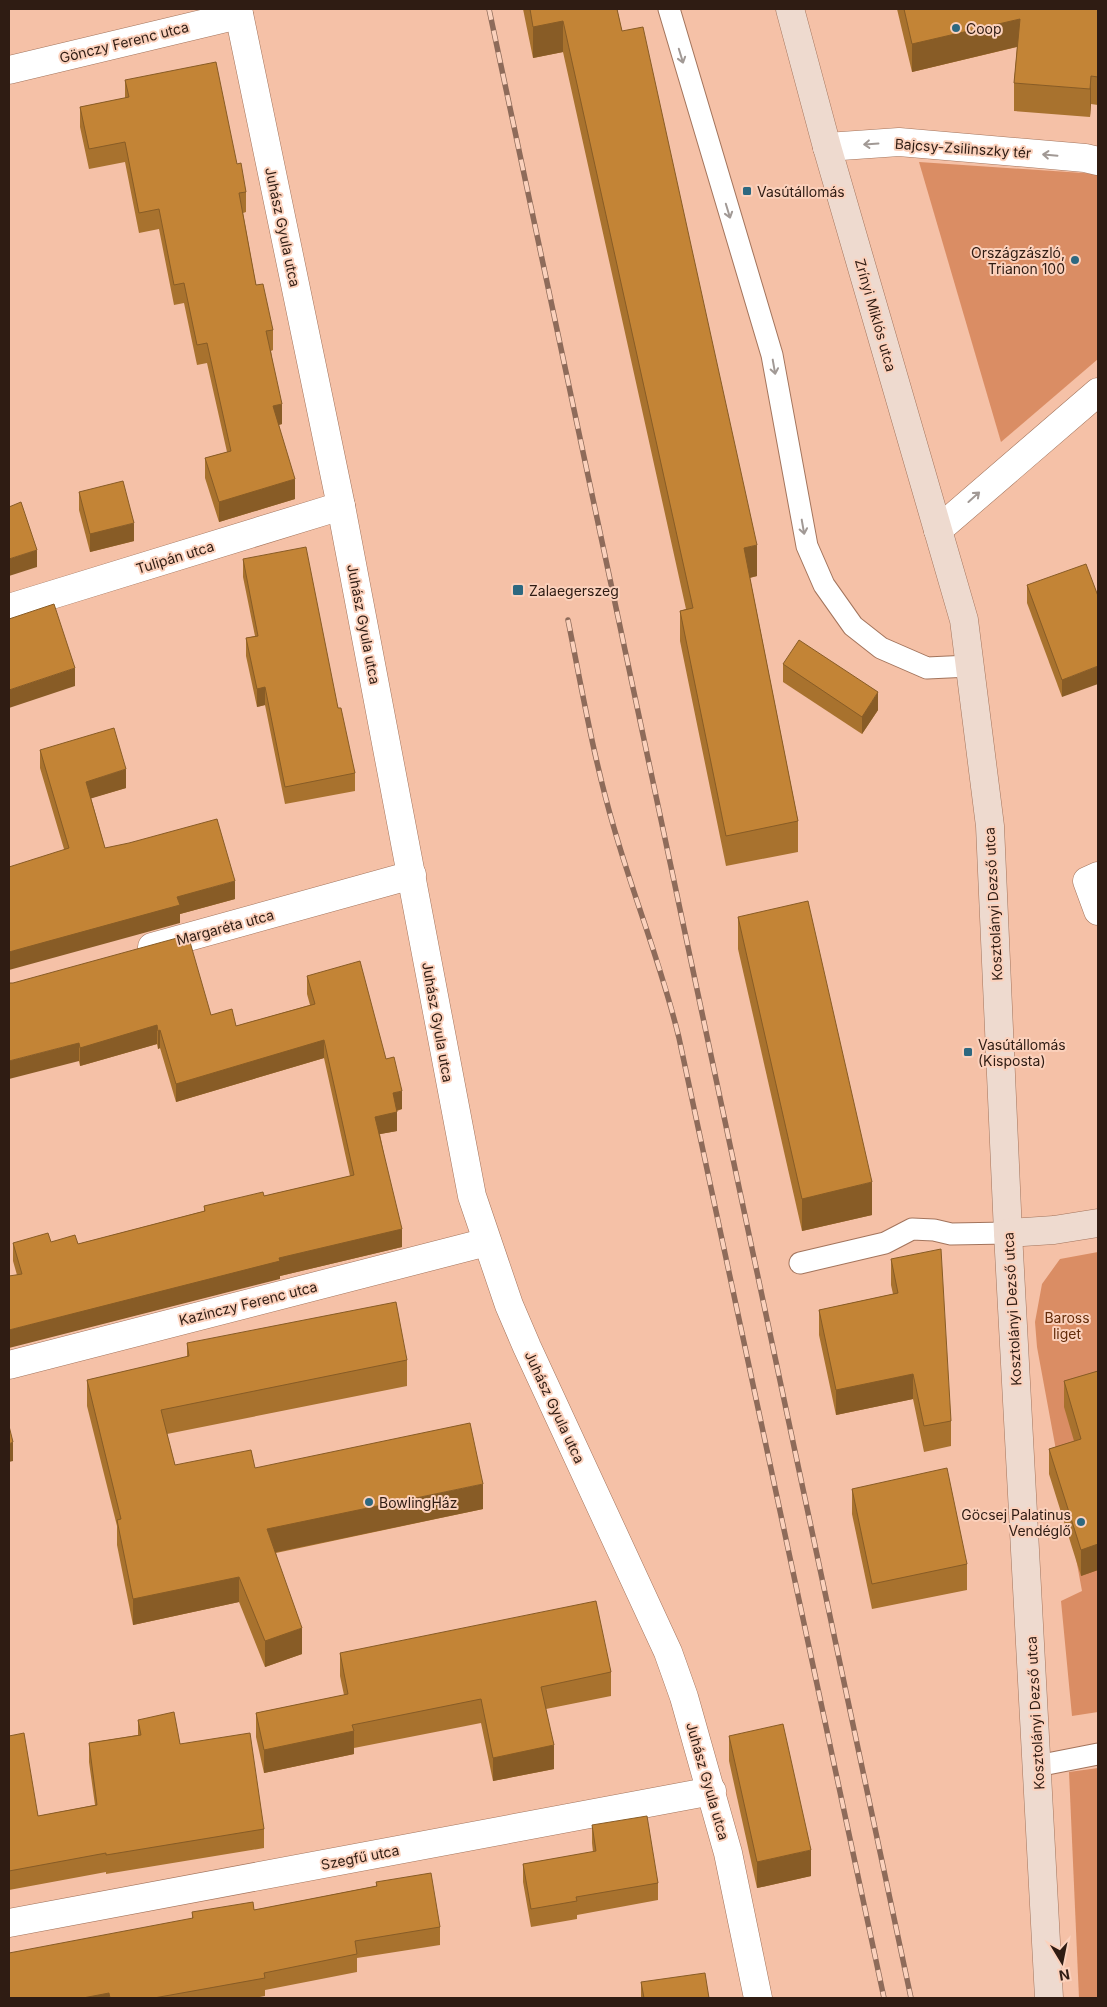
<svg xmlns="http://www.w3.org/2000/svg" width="1107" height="2007" font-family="Inter,sans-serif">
<rect width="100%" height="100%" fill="#f5c1a7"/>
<g fill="#da8d64">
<polygon points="919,162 1098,174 1098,359 1001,442"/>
<polygon points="1098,1252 1098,1712 1072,1716 1061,1601 1082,1591 1037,1347 1035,1322 1042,1284 1060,1259"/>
<polygon points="1098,1768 1098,1998 1079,1998 1069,1772"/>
</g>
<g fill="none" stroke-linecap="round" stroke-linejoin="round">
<g stroke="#a3745c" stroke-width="23">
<g id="lane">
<polyline points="669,9 772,355 807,546 824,585 853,626 881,648 927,668 970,666"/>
<polyline points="800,1263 885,1243 912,1229 934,1230 951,1234 1008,1233"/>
<polyline points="1037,1766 1098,1754"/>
</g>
</g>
<g stroke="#a3745c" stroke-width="29">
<g id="street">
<polyline points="238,9 341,506 472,1196 509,1305 527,1347 668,1652 684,1697 728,1853 758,1998"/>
<polyline points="9,70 239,15"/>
<polyline points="827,147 899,142 1085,158 1098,161"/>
<polyline points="938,530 1098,392"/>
<polyline points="9,608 341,506"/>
<polyline points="1098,876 1087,881 1098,911"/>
<polyline points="152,947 412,875"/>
<polyline points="9,1365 487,1242"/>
<polyline points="9,1923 712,1791"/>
</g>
</g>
<g stroke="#a3745c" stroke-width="29">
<g id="secondary">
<polyline points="790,9 827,147 964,620 990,826 1008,1233 1049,1998"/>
<polyline points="1008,1233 1054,1230 1098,1223"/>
</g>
</g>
<use href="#lane" stroke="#fff" stroke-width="21"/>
<use href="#street" stroke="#fff" stroke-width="28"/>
<use href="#secondary" stroke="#eedacf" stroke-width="28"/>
<g stroke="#8e6b5a" stroke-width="5.5">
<g id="rail">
<polyline points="489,9 911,1998"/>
<path d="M 568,620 C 582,690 594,760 614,828 C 634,898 662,967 679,1038 L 884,1998"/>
</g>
</g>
<use href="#rail" stroke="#fbd1bc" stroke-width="4" stroke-dasharray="11" stroke-linecap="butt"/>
</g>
<g fill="#a8722e">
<polygon points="523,9 617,9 622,31 757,576 750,578 798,821 798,852 726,866 680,641 680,611 686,609 563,52 533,58"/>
<polygon points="897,9 1098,9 1098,105 1091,104 1090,117 1014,111 1014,83 1017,47 912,72"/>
<polygon points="125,80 237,164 246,192 246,212 243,213 256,285 273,330 273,350 271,351 282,424 279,425 295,499 219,522 205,478 205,458 227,452 207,363 197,365 184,303 174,305 159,229 139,233 125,162 89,169 80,127 80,107 125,98"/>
<polygon points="79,492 134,541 90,552 79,510"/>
<polygon points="243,559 338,708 355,773 355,791 285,804 265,705 257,707 246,656 246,638 255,636 243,577"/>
<polygon points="1027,585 1098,596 1062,697 1027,603"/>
<polygon points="783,664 878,710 862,734 783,682"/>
<polygon points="40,750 126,788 91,798 105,848 235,899 180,914 180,923 64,849 40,768"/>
<polygon points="738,917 872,1215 802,1231 738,949"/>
<polygon points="307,976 386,1059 402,1109 397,1111 397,1131 380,1134 402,1247 280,1276 280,1279 17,1275 13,1261 13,1243 51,1242 78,1244 204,1211 204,1206 264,1196 350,1176 324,1058 176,1102 160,1048 158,1049 157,1044 80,1066 79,1061 9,983 211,1015 236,1026 310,1005 307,994"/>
<polygon points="891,1259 951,1421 951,1446 924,1452 913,1399 836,1415 819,1335 819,1310 893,1294 891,1285"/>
<polygon points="187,1343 407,1360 407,1386 167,1434 175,1465 255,1468 483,1509 276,1553 302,1654 265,1667 239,1602 133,1625 117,1545 117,1526 87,1406 87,1380 187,1357"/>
<polygon points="1098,1371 1098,1570 1081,1576 1049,1474 1049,1449 1074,1441 1064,1407 1064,1381"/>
<polygon points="852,1489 967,1564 967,1590 872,1609 852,1514"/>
<polygon points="340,1653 611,1672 611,1696 546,1709 554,1769 493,1781 481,1723 354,1748 354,1754 264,1773 256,1737 256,1713 344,1695 340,1676"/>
<polygon points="138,1720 180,1744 264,1829 264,1848 106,1874 106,1872 9,1890 9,1736 38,1816 95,1805 89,1762 89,1743 138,1735"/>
<polygon points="729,1736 811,1876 757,1888 729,1761"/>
<polygon points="592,1825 658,1883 658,1900 577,1915 577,1919 531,1927 523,1882 523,1864 593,1852 592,1843"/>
<polygon points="376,1882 440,1927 440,1945 357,1958 357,1972 265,1990 265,1996 254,1998 9,1998 192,1919 192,1912 254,1910 376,1886"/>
<polygon points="641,1982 709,1998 641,1998"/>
</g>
<g fill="#885c26">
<polygon points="1020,19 1020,46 912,72 912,44"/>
<polygon points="563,21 563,52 533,58 533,27"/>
<polygon points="1091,76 1091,104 1090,117 1090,89"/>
<polygon points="282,404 282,424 273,426 273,406"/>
<polygon points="295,479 295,499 219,522 219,502"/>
<polygon points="134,523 134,541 90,552 90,534"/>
<polygon points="757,545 757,576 744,579 744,548"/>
<polygon points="37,550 37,567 9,576 9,559"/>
<polygon points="1098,666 1098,684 1062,697 1062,680"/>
<polygon points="75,668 75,686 9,708 9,690"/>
<polygon points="265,687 265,705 257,707 257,689"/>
<polygon points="878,692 878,710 862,734 862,717"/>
<polygon points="126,769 126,788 86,800 86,782"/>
<polygon points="235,881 235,899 180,914 180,923 9,970 9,952 177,897"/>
<polygon points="157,1025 157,1044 80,1066 80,1048"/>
<polygon points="160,1030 160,1048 158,1049 158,1031"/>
<polygon points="324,1040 324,1058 176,1102 176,1084"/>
<polygon points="79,1043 79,1061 9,1079 9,1061"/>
<polygon points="402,1091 402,1109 393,1111 393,1093"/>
<polygon points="397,1112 397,1131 375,1135 375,1117"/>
<polygon points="872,1182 872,1215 802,1231 802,1199"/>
<polygon points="402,1229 402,1247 280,1276 280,1279 9,1348 9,1330 279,1258"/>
<polygon points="913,1374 913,1399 836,1415 836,1390"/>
<polygon points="13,1442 13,1461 9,1462 9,1444"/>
<polygon points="483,1484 483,1509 267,1554 267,1529"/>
<polygon points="1098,1544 1098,1570 1081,1576 1081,1550"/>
<polygon points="239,1577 239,1602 133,1625 133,1599"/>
<polygon points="302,1628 302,1654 265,1667 265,1641"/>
<polygon points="354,1731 354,1754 264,1773 264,1750"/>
<polygon points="554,1745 554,1769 493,1781 493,1758"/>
<polygon points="811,1850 811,1876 757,1888 757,1862"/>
<polygon points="109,1993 109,1998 83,1998"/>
</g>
<g fill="#c38436" stroke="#885c26">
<polygon points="530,9 617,9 622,31 643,27 757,545 744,548 798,821 726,836 680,611 693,608 563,21 533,27"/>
<polygon points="904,9 1098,9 1098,77 1091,76 1090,89 1014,83 1020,19 912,44"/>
<polygon points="216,62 237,164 241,163 246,192 239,193 256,285 263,284 273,330 266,331 282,404 273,406 295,479 219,502 205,458 231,451 207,343 197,345 184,283 174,285 159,209 139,213 125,142 89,149 80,107 129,97 125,80"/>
<polygon points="123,481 134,523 90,534 79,492"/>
<polygon points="21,502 37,550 9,559 9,507"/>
<polygon points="306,547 338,708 341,708 355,773 285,787 265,687 257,689 246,638 258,636 243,559"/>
<polygon points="1086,564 1098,596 1098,666 1062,680 1027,585"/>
<polygon points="54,604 75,668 9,690 9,619"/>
<polygon points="799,640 878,692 862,717 783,664"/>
<polygon points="114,728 126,769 86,782 105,848 129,843 217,819 235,881 177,897 180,905 9,952 9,867 69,848 40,750"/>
<polygon points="808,901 872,1182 802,1199 738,917"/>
<polygon points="188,935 211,1015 232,1009 236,1026 315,1004 307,976 360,961 386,1059 394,1057 402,1091 393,1093 397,1112 375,1117 402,1229 279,1258 280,1261 9,1330 9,1276 22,1274 13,1243 48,1233 51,1242 75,1235 78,1244 205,1211 204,1206 263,1192 264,1196 354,1175 324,1040 176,1084 160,1030 158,1031 157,1025 80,1048 79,1043 9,1061 9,983 13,983"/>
<polygon points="941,1249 951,1421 924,1426 913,1374 836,1390 819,1310 898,1293 891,1259"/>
<polygon points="396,1302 407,1360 161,1410 175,1465 251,1450 255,1468 470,1423 483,1484 267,1529 302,1628 265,1641 239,1577 133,1599 117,1520 121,1519 87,1380 189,1356 187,1343"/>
<polygon points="1098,1371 1098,1544 1081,1550 1049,1449 1081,1439 1064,1381"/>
<polygon points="9,1426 13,1442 9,1444"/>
<polygon points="947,1468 967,1564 872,1584 852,1489"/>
<polygon points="596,1601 611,1672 541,1687 554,1745 493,1758 481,1699 352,1725 354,1731 264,1750 256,1713 348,1694 340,1653"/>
<polygon points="174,1712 180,1744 250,1733 264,1829 106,1855 106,1853 9,1871 9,1736 24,1733 38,1816 97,1805 89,1743 141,1735 138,1720"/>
<polygon points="783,1724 811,1850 757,1862 729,1736"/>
<polygon points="647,1816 658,1883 576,1897 577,1901 531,1909 523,1864 596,1851 592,1825"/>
<polygon points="431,1873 440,1927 355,1941 357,1954 264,1973 265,1978 154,1998 110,1998 109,1993 83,1998 9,1998 9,1953 193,1918 192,1912 253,1902 254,1910 377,1886 376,1882"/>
<polygon points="705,1973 709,1998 644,1998 641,1982"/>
</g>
<defs><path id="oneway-shaft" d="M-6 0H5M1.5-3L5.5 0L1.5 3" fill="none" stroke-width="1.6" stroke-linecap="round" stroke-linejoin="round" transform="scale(1.25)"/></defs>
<g stroke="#a19995">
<use href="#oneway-shaft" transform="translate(681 56) rotate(73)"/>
<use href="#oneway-shaft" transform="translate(871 144) rotate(176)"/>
<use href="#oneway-shaft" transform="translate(1050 155) rotate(-175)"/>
<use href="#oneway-shaft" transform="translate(728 211) rotate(73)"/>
<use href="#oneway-shaft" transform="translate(774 367) rotate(80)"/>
<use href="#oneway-shaft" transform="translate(974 497) rotate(-42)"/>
<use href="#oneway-shaft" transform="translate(803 527) rotate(80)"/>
</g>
<g fill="#2d6880" stroke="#fbd1bc" stroke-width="2">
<circle cx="956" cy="28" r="5"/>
<rect x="742" y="186" width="10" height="10" rx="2.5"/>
<circle cx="1075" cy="260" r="5"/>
<rect x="512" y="584" width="12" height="12" rx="2.5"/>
<rect x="963" y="1047" width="10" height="10" rx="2.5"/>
<circle cx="369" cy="1502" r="5"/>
<circle cx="1081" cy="1522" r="5"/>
</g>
<g text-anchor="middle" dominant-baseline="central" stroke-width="4" stroke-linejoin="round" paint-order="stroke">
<g font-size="14" fill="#2f1c13" stroke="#fbd1bc" text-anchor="start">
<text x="966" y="28">Coop</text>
<text x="757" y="191">Vasútállomás</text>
<text x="1065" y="252" text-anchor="end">Országzászló,<tspan x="1065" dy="16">Trianon 100</tspan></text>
<text x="529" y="590">Zalaegerszeg</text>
<text x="978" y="1044">Vasútállomás<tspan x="978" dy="16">(Kisposta)</tspan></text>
<text x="379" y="1502">BowlingHáz</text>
<text x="1071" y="1514" text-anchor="end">Göcsej Palatinus<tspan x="1071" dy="16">Vendéglő</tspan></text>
</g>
<g font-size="14" fill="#2f1c13" stroke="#fbd1bc">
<text transform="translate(124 42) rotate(-14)">Gönczy Ferenc utca</text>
<text transform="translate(963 148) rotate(4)">Bajcsy-Zsilinszky tér</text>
<text transform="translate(283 227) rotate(78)">Juhász Gyula utca</text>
<text transform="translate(876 315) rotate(74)">Zrínyi Miklós utca</text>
<text transform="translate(175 557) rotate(-17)">Tulipán utca</text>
<text transform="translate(364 624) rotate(79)">Juhász Gyula utca</text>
<text transform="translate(993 904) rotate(-93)">Kosztolányi Dezső utca</text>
<text transform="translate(225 927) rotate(-15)">Margaréta utca</text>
<text transform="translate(438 1022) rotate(80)">Juhász Gyula utca</text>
<text transform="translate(248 1303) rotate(-14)">Kazinczy Ferenc utca</text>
<text transform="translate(1012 1309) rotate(-93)">Kosztolányi Dezső utca</text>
<text transform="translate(555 1407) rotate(65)">Juhász Gyula utca</text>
<text transform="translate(1035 1713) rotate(-93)">Kosztolányi Dezső utca</text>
<text transform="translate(708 1781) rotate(74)">Juhász Gyula utca</text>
<text transform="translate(360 1857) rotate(-11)">Szegfű utca</text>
</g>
<g font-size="14" fill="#632c09" stroke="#fbd1bc">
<text x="1067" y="1317">Baross<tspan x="1067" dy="16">liget</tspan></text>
</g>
</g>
<rect width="1107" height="2007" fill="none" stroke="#2f1c13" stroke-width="20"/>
<g transform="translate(1062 1962) rotate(170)" stroke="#fbd1bc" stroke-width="4" paint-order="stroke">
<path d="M0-4L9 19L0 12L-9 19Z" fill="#2f1c13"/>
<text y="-8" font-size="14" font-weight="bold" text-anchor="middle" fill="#2f1c13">N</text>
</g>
</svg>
